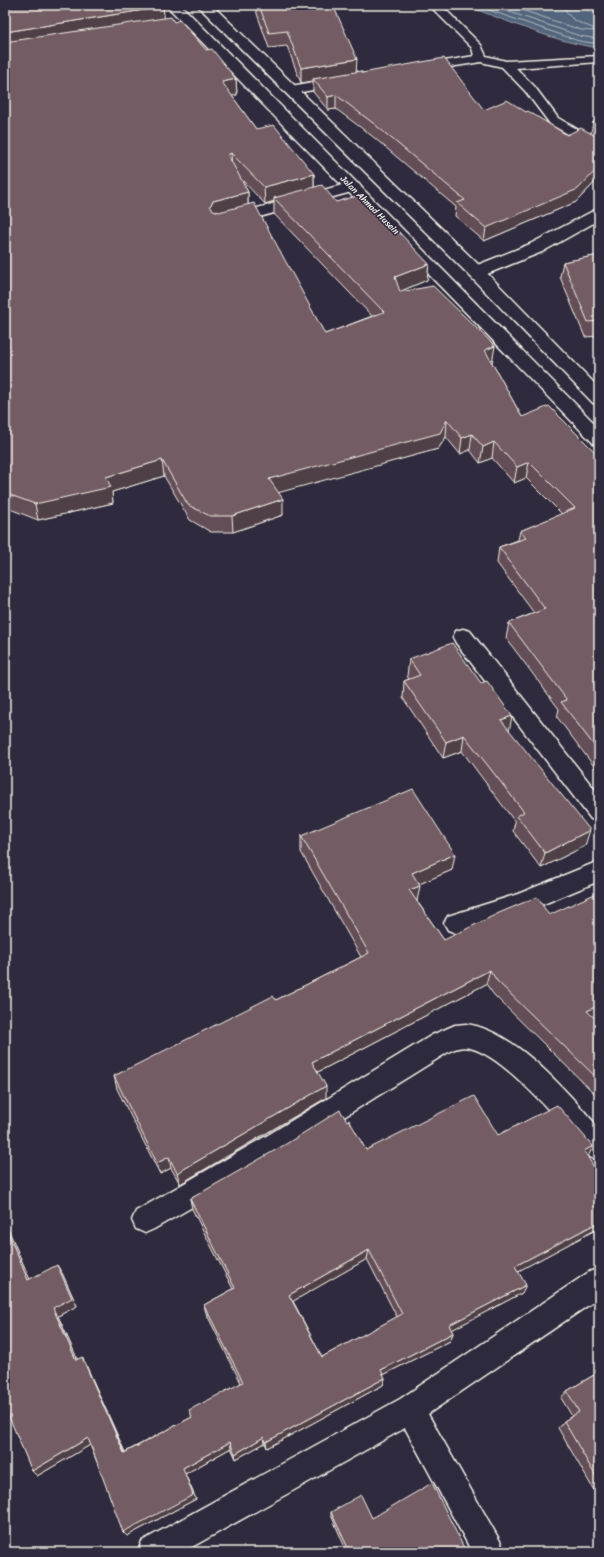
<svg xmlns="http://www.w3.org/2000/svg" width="604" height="1557" font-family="Sriracha,sans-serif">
<rect width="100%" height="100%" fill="#2f2a3d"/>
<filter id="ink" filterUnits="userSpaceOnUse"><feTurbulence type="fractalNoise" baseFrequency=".025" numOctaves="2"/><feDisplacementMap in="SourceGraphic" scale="8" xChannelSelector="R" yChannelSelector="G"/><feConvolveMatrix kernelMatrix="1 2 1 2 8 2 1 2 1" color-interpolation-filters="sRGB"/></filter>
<g filter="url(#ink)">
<path fill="#52657d" stroke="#939da8" d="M 474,5 L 574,5 L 599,14 L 599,48 C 556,42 515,24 475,9 Z"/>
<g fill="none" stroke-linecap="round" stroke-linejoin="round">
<g stroke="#b3b9bd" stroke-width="1">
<polyline points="478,5 480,7 579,41 599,44"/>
<polyline points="489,5 580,36 599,39"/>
<path d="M 507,5 L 581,30 L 594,31 L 593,28 C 580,23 567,20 564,5"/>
</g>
<g stroke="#f4f1e8" stroke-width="3">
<g id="lane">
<polygon points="429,5 441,5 481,45 486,56 506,61 599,56 599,62 516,68 534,86 558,118 599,142 599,151 550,124 526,92 502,67 481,62 425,71 421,69 419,67 421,65 474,56 472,48"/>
<polygon points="336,78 340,79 342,82 340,85 291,94 287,93 285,90 287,87 291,86"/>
</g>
</g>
<g stroke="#f4f1e8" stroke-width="3">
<g id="street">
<polygon points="353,182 359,184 361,187 359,190 230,225 224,223 222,220 224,217"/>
<polygon points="599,209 599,220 542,252 482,276 476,277 470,276 468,272 470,268 530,244 593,211"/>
<polygon points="463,629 470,631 599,795 599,821 591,819 456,643 453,637 456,631"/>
<polygon points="599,861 599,881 522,913 456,933 448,930 444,923 448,916 518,894"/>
<path d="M 466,1024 C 515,1030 568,1093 599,1128 L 599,1161 L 590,1157 C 565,1128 507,1057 470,1048 C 463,1046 456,1048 450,1051 L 286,1153 L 154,1229 L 145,1233 L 136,1229 L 132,1220 L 136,1211 L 268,1135 L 432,1035 L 455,1025 Z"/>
<polygon points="599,1268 599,1298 428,1414 500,1541 504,1552 472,1552 405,1428 183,1552 138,1552 142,1541 400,1399 589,1272"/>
</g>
</g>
<g stroke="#f4f1e8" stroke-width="3">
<g id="secondary">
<polygon points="166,5 181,5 599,428 599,445 593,443"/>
<polygon points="197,5 212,5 482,268 599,388 599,405 593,403 470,276"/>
</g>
</g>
<use href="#lane" fill="#2f2a3d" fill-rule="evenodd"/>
<use href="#street" fill="#2f2a3d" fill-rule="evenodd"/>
<use href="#secondary" fill="#2f2a3d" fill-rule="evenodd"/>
</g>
<g fill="#634e56" stroke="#f4f1e8" fill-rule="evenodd">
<path d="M 5,5 L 163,7 L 164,18 L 174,22 L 236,79 L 237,95 L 232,96 L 256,129 L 314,174 L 314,187 L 336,202 L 392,232 L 429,264 L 427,280 L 399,292 L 492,363 L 522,417 L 599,456 L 599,773 L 557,717 L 559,709 L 506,638 L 509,623 L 534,613 L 497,563 L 499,547 L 518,540 L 520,531 L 562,514 L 526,478 L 514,483 L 492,458 L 480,463 L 470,450 L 460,454 L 446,437 L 438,449 L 278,492 L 283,515 L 233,532 L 211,532 L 190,520 L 164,476 L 112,492 L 113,503 L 38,520 L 5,507 ZM 241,179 L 265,204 L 274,201 L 274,214 L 372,316 L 325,334 L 248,204 L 248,192 Z"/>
<polygon points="254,5 333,5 357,71 484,110 526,112 567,135 591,133 593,122 599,119 599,178 576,202 484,241 455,216 456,207 372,136 336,109 328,110 313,92 313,81 301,83 287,46 269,48"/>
<polygon points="599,255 599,336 585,337 560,277 563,262"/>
<polygon points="409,659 509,731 585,846 541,868 513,831 515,822 462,751 443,758 403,698 404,681 409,679 407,676"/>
<polygon points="301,836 452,870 419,884 417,901 444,940 599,1016 594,1018 599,1022 599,1098 494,995 486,984 318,1072 326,1098 180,1184 171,1168 160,1174 117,1089 114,1076 276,1000 361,957 301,852"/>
<path d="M 347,1121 L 366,1150 L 498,1135 L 588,1157 L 599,1228 L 518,1271 L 522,1293 L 451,1330 L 453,1333 L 450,1341 L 383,1375 L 385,1378 L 383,1385 L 267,1448 L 265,1443 L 236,1459 L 231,1448 L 185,1474 L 196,1499 L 127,1536 L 90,1445 L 37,1476 L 32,1471 L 10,1417 L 5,1412 L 5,1222 L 30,1280 L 62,1273 L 77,1306 L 58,1316 L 77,1359 L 86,1365 L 125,1452 L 192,1417 L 241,1383 L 206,1313 L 204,1305 L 233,1289 L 192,1209 L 190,1199 ZM 367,1259 L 397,1317 L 322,1357 L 293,1301 Z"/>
<polygon points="599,1372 599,1499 558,1428 564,1421 572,1416 561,1398 567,1391"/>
<polygon points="599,1502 599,1516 593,1506"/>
<polygon points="331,1512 372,1518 466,1552 347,1552 331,1515"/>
</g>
<g fill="#504046" stroke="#f4f1e8">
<polygon points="163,7 165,23 5,48 5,32"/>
<polygon points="357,59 356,74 313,79 313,81 301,83 301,68"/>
<polygon points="236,79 237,95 223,98 222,82"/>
<polygon points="336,95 336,109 328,110 328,97"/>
<polygon points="231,153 232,169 228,155"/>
<polygon points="599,167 599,178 576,202 484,241 486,228"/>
<polygon points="314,174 314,191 274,198 274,201 265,204 264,187"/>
<polygon points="248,192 248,208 214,218 210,206 213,201"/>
<polygon points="429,264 427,280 394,294 395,277"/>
<polygon points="495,346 492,363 483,366 485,350"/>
<polygon points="447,420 446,437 438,449 270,495 269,479"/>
<polygon points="472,434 470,450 460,454 462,438"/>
<polygon points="494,442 492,458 480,463 483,447"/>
<polygon points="162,460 164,476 112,492 113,503 38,520 35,504 106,477"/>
<polygon points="529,462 526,478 514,483 517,467"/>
<polygon points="283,499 283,515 233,532 232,516"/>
<polygon points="512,716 509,732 501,720"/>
<polygon points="464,735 462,751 443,758 446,742"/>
<polygon points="590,830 585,846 541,868 545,853"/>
<polygon points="455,854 452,870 410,888 412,873"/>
<polygon points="420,886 417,901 407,905 409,890"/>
<polygon points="490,970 486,984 312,1075 312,1062"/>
<polygon points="599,1005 599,1016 581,1024 587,1011"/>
<polygon points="326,1086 326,1098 180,1184 177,1173"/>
<polygon points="593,1146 588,1157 584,1151"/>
<polygon points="169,1157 171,1168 160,1174 157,1163"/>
<polygon points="5,1222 34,1289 28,1280 5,1226"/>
<polygon points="599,1222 599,1228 511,1275 515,1266"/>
<polygon points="369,1250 367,1259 290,1303 289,1295"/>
<polygon points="57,1265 62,1273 77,1306 58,1316 81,1367 76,1360 53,1308"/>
<polygon points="526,1285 522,1293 446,1333 449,1325"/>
<polygon points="453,1333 450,1341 379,1377 381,1370"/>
<polygon points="82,1357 86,1365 127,1458 124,1453"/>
<polygon points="385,1378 383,1385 267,1448 266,1442"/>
<polygon points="264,1437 265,1443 236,1459 235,1454"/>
<polygon points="88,1438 92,1444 37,1476 32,1471"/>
<polygon points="230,1442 231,1448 185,1474 196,1499 127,1536 123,1532 183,1468"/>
</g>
<g fill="#735b64" stroke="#f4f1e8" fill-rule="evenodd">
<polygon points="5,5 162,5 163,7 5,32"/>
<polygon points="259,5 333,5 357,59 301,68 287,31 269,33"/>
<polygon points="171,17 174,22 180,20 206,50 212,49 236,79 222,82 256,129 274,125 314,174 264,187 231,153 228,155 248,192 213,201 210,206 213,210 219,212 254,203 325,334 384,312 274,198 322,185 336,202 360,195 392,232 397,230 429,264 395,277 400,292 433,286 495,346 485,350 522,417 549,406 599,456 599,752 561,702 567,700 509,623 545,609 499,547 526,538 520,531 575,508 529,462 517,467 494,442 483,447 472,434 462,438 447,420 440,433 269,479 283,499 232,516 210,516 188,505 162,460 106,477 111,487 35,504 5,493 5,426 10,413 5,413 5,42"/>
<polygon points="444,58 484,110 507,100 526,112 528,111 567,135 581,128 599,138 599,167 578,189 486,228 457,203 465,200 373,123 336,95 328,97 313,79 361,71 362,73"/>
<polygon points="599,119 599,126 593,122"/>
<polygon points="599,255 599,321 588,322 563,262"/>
<polygon points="452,643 481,683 487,681 512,716 501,720 590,830 545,853 517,816 524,812 464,735 446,742 404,681 420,675 409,659"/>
<polygon points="413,789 455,854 412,873 420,886 409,890 444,940 499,913 537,897 549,915 599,892 599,1005 587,1011 599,1022 599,1080 497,981 490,970 312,1062 326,1086 177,1173 169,1157 157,1163 114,1076 273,996 276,1000 369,953 301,836"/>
<path d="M 474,1096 L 498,1135 L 557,1105 L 593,1146 L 584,1151 L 599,1175 L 599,1222 L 515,1266 L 526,1285 L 449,1325 L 453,1333 L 381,1370 L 385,1378 L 266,1442 L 264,1437 L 235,1454 L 230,1442 L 183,1468 L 193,1495 L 123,1532 L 88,1438 L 32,1471 L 7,1412 L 5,1413 L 5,1226 L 28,1280 L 57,1265 L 72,1298 L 53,1308 L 76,1360 L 82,1357 L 124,1453 L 192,1417 L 189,1410 L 243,1382 L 204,1305 L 235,1288 L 190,1199 L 286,1144 L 340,1110 L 347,1121 L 349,1120 L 366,1150 ZM 369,1250 L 402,1314 L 322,1357 L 289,1295 Z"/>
<polygon points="599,1372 599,1482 564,1421 579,1412 567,1391"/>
<polygon points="432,1483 466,1552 350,1552 331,1512 361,1495 372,1518"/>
</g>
</g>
<g text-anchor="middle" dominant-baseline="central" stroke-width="3" stroke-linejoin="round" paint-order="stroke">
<g font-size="9" fill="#f4f1e8" stroke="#2f2a3d">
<text transform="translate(370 205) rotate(45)">Jalan Ahmad Husein</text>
</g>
</g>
<rect width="604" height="1557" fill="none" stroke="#2f2a3d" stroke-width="20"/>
<rect x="10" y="10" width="584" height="1537" fill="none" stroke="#f4f1e8" stroke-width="1.5" filter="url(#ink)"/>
</svg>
